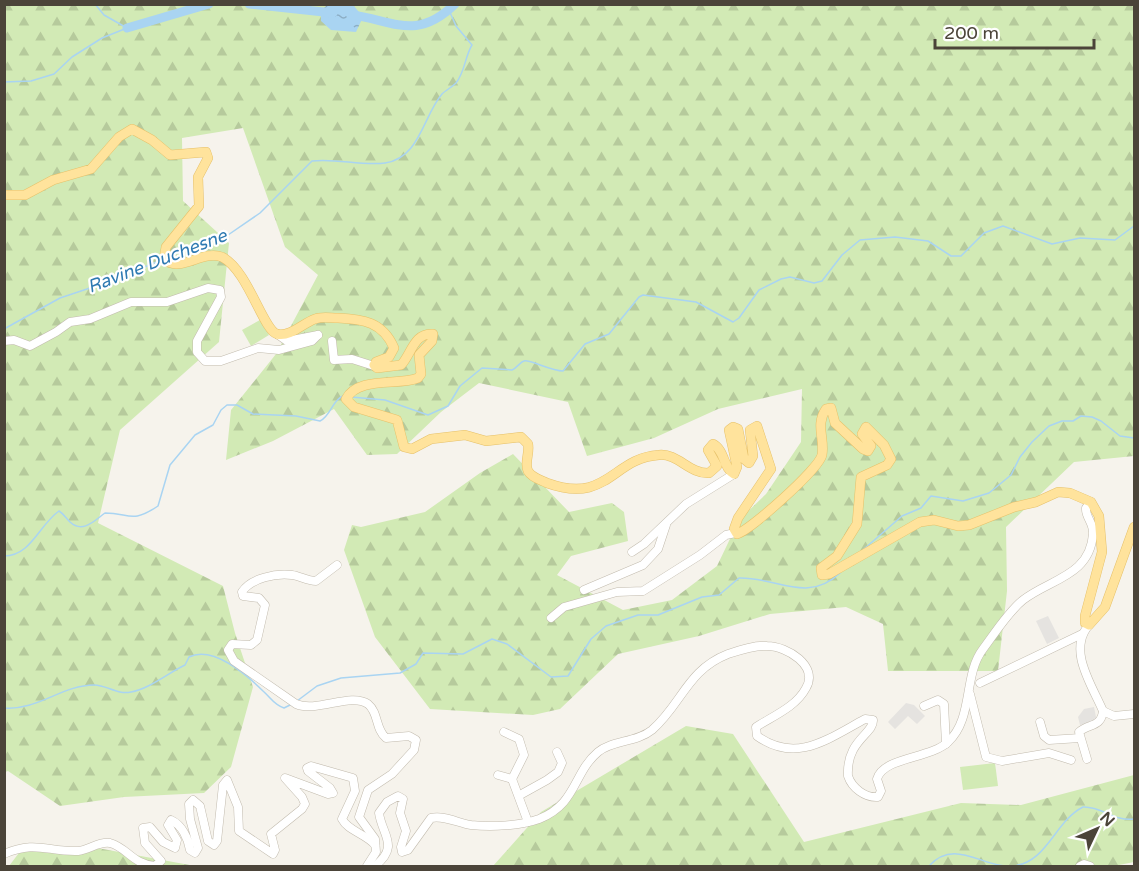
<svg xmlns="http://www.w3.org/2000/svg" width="1139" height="871" font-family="'Varela Round',sans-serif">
<defs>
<pattern id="forest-firs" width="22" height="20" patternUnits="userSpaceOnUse" patternTransform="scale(1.5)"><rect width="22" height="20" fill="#d2eab5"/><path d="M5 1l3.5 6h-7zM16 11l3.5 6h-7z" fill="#b6ca9c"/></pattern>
<pattern id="water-ripples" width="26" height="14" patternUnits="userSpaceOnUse" patternTransform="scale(1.5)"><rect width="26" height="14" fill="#a9d4f2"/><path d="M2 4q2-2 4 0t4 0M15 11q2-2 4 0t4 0" fill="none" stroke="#8caec5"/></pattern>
</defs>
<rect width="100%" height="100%" fill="#f6f3ec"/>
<g fill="#d2eab5">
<polygon points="260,320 269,335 251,346 242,330"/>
<polygon points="995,763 998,786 963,790 960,767"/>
</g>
<g fill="url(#forest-firs)">
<polygon points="4,5 1134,5 1134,456 1074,462 1006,527 1007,591 998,671 888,671 883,624 846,607 770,614 699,636 618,654 560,709 533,715 430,709 375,637 344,550 352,525 361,527 425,512 480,473 513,454 569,512 612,503 624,512 628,541 571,556 557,575 623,610 672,600 717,566 739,520 766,494 801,442 802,389 718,409 654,438 587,456 568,402 479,383 441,412 397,454 367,455 334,409 273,441 226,460 231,410 276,354 318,275 285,247 243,128 182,138 183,201 229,243 219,342 120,430 98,523 223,586 235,633 253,687 231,767 204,793 124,797 60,806 8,771 5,772"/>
<polygon points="686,726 733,734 804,842 961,803 1021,805 1134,775 1134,862 1114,866 493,866 541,812"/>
<polygon points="25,845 56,848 92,847 195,866 213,866 9,866"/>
</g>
<g fill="#e5e3e0">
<polygon points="1048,616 1059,638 1047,644 1036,621"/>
<polygon points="906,703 914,705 925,716 917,724 908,716 895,729 888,722"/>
<polygon points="1094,707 1097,722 1080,725 1078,717 1084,709"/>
</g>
<polygon fill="url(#water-ripples)" points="327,5 354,6 363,17 356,32 331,30 321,21 321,11"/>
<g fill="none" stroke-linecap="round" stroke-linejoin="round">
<g stroke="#a9d4f2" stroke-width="1.5">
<polyline points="95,4 104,15 127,28"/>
<polyline points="4,82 31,81 54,74 72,57 102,38 127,28"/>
<path d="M 169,256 L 228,235 L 260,213 L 312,161 C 336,158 361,166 385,163 C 420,158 423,116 442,94 C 446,90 452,87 456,83 C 465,72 465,56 472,45 L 456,26 L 449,10"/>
<polyline points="4,329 60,298 111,281 159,261"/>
<path d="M 351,397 L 385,400 L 428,415 L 448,406 L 460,386 L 482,368 L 512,370 C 517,368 520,362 524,361 C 529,359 551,371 563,371 L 585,344 L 609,334 L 639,297 L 643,295 L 696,302 L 733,322 L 739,318 L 759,290 L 781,279 L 790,277 L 814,283 L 822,281 L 842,255 L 860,240 L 895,237 L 928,241 L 951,256 L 961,256 L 984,233 L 1003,226 L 1052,244 L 1080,238 L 1115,240 L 1134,226"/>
<polyline points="864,549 902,516 921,508 931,496 963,501 989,493 1011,475 1020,457 1032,442 1049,426 1062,421 1073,421 1081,416 1092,417 1101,421 1120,436 1134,438"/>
<path d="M 4,556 C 31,556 39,525 59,511 C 64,514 66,518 70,522 C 83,534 95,520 105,513 C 130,513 131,524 158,506 L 170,465 L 195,435 L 213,425 L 221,410 L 227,405 L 237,405 L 253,414 L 296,416 L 320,421 C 331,416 332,400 343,396"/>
<path d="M 297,701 L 317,686 L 341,678 L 400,673 L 416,664 L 423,653 L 463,654 L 492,639 L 507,644 L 551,677 L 568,676 L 591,639 L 606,626 L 638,615 L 658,615 L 702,597 L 719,595 L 739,578 C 777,577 807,604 840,573"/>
<path d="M 4,708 C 37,711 62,685 94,685 C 107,685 117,695 131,692 C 149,689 168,673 185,665 L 189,657 C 213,645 247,675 263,691 C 271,698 274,705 284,708 L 290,705"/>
<polyline points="862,866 880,866"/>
<path d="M 929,866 C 955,837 984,869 1013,866 C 1047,863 1055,821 1083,807 C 1102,806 1114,822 1134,819"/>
</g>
<g stroke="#a9d4f2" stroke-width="9">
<polyline points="249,4 333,13"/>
<path d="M 353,15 C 394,21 417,41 455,4"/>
<polyline points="127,28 209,4"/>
</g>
<g stroke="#c2bbae" stroke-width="9">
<g id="minor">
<polyline points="277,334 287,341 318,335"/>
<polyline points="4,341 14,340 30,346 56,332 70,322 90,319 131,302 167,302 208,288 220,290 221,297 197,341 197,352 205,361 221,361 258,348 279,350 312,341 318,335"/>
<polyline points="332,341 334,360 352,359 374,366"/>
<polyline points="632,552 644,544 686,504 734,474"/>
<path d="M 337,565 L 316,581 C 307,581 300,576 292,575 C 276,573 251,578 242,592 L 243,596 L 259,598 L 265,605 L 257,640 L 251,645 L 232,644 L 228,650 L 234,661 L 296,704 C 317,713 351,692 368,704 C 379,713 375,729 386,738 L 409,736 L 416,740 L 414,750 L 392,774 L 368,790 L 359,817 L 375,839 L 376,852 L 367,866"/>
<polyline points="584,590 643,565 658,549 666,525"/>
<polyline points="551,618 564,607 617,592 643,591 700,555 726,535 735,533"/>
<path d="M 1089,625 C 1067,650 1092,685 1103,711 L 1114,716 L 1134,714"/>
<polyline points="980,683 1082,634"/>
<polyline points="970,694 986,757 1002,761 1049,753 1071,760"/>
<polyline points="924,706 938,700 944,704 946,744"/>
<polyline points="1040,722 1044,736 1049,740 1080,738"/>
<path d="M 1087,759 L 1079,732 C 1089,723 1101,728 1103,711"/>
<polyline points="498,775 512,779 524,755 519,739 504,732"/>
<polyline points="512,779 528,822"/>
<polyline points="520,795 547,780 558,772 562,763 557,752"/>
<path d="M 4,854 C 36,840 47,852 78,851 C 89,850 99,841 110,843 C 128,848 132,864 155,866 L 161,861 L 145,843 L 143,828 L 150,827 L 163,842 L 175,848 L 177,840 L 168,825 L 171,820 C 182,825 188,838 190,850 L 195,853 L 198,848 L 190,819 L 189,804 L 193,800 L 200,806 L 208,841 L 214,845 L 217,841 L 223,785 L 227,780 L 238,807 L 239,831 L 273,854 L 275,850 L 271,834 L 302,809 L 305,804 L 302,797 L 285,778 L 328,794 L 333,793 L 330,788 L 308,771 L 307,768 L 311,766 L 353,778 L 355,791 L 342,819 C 348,831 366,834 375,845"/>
<path d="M 375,866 C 400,846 382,835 379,813 L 387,802 L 398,796 L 403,799 L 400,813 L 406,831 L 401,847 L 402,852 L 408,850 L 431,818 C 444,815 458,823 471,825 C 491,827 520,826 539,819 C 577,804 573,773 598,752 C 612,740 636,743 652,730 C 682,704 687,670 728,654 C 740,650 755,645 767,646 C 787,646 819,666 806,688 C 796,707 773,716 756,727 L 757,736 C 796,764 828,739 865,719 L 873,720 C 874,734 846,740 848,776 C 852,788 865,798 878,797 L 881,791 L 877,779 C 883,757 930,759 948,742 C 974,718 963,675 983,649 C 995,633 1008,612 1023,600 C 1050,579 1090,576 1093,534 C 1094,523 1085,517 1086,508 L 1091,502"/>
<polyline points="1080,866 1084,864 1090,866"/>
</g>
</g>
<g stroke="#e6c16a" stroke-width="10">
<path id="major" d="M 4,195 L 25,195 L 53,180 L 91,169 L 119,137 L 132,129 L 152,140 L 170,155 L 206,152 L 208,158 L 198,177 L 199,206 L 166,247 L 164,259 C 180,274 203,249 222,257 C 248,270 263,330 277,334 C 291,337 303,323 315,319 C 322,316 330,318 338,318 C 363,319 383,322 394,348 L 389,357 L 376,362 L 374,365 L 377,368 L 401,365 C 411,355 414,332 433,334 L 432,341 L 419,355 L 421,374 L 418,378 C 398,386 358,376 346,399 L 354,407 L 397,420 L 404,447 L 412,449 L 431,439 L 465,435 L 486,441 L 521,437 L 528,444 C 530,453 524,463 528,471 C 532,478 541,480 547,483 C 608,505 612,458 659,455 C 678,453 689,474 709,473 L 717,466 L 708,450 L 713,444 C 725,450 723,468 734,474 L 737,467 L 729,430 L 733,427 L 738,429 L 744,459 L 749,463 L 753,456 L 750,430 L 757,426 L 771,469 L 738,518 L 734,529 L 737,534 C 750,530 819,469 822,455 C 825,438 815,425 826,409 L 831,408 L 835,423 L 863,449 L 868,451 L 871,446 L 862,434 L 866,427 L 884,445 L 891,459 L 887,465 L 861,477 L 857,524 L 837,556 L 821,568 L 822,575 L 829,574 L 920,522 L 934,520 L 958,526 L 969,525 L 1014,507 L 1036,502 L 1058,492 L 1070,493 L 1091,502 L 1099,516 L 1102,552 L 1085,616 L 1085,623 L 1089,625 L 1105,607 L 1134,527"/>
</g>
<use href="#minor" stroke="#fff" stroke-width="8"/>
<use href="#major" stroke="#ffe39c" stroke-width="9"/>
</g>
<g text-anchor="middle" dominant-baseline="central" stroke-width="4.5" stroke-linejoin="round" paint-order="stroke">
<g font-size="18" font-style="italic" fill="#2e7ab2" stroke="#fff">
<text transform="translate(157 261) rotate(-21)">Ravine Duchesne</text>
</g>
</g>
<rect width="1139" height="871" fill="none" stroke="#4b4439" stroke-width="12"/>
<g transform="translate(1097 829) rotate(46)" stroke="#ffffff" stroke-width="4.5" paint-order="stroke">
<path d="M0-4.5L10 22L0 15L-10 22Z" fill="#4b4439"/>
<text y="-9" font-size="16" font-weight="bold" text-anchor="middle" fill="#4b4439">N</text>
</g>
<path d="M935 39v9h159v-9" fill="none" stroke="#4b4439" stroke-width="3"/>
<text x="944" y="39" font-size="18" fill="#4b4439" stroke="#ffffff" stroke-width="4.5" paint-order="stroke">200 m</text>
</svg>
